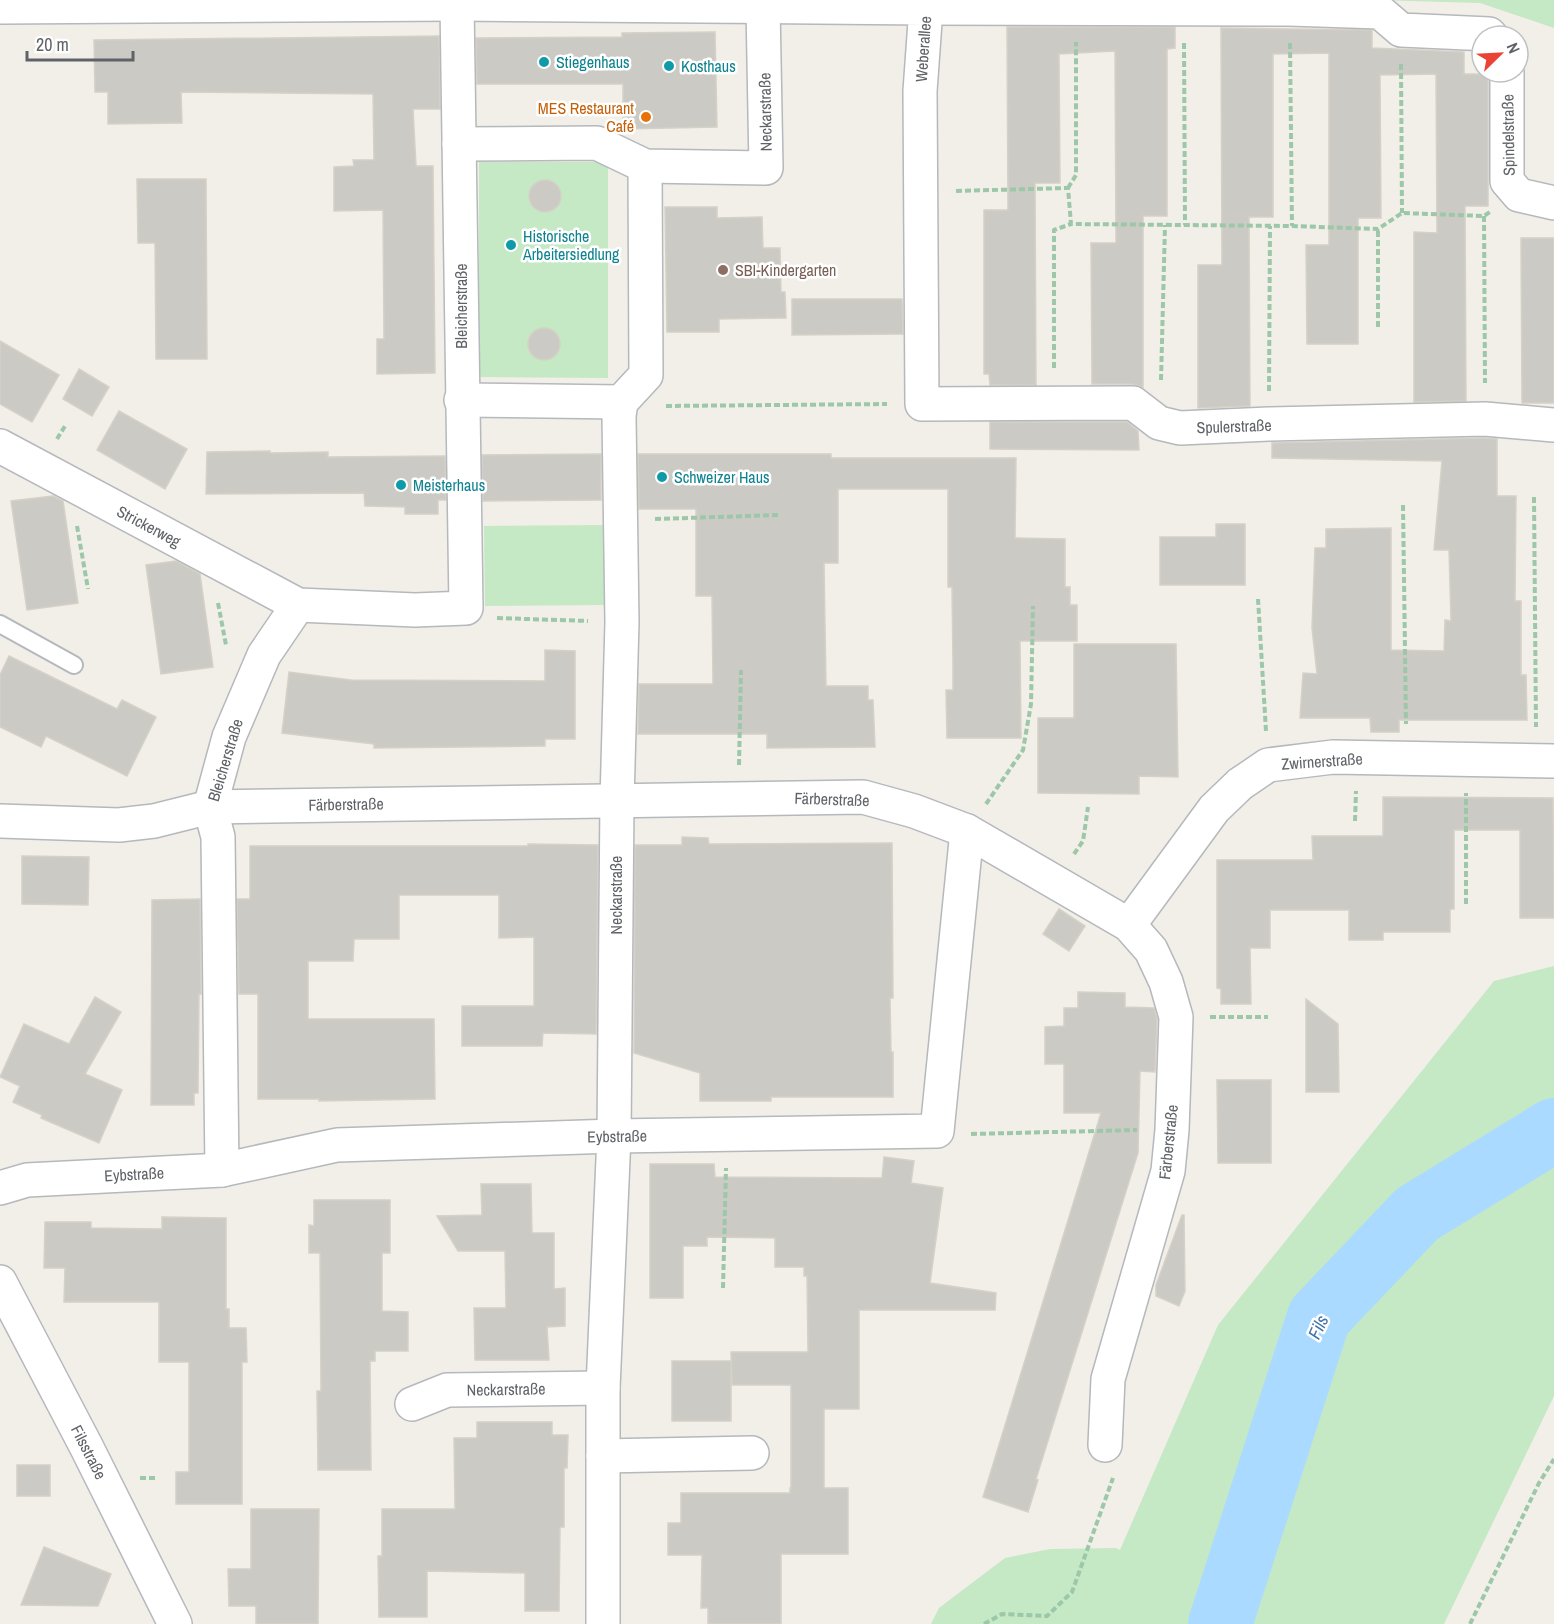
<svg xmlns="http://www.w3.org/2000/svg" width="1554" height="1624" font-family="'Archivo Narrow',sans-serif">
<rect width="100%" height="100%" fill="#f1efe8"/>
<g fill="#c5e8c5">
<polygon points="1377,0 1554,0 1554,28 1480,3"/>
<polygon points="479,162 608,162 608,378 479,377"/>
<polygon points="608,525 609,605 485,606 484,526"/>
<polygon points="1554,966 1554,1396 1444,1624 931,1624 939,1608 1005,1558 1050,1549 1116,1548 1120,1550 1218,1325 1494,981"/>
</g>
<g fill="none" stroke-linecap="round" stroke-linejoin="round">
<polyline stroke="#aadaff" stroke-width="64" points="1220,1624 1319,1317 1417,1214 1554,1130"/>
</g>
<g fill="#cccac5" stroke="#d6d1c6" stroke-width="1.5">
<polygon points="1007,27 1175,27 1175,48 1167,49 1167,216 1143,216 1143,387 1133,384 1092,384 1091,243 1116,243 1115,51 1059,54 1060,183 1035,183 1036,385 990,385 989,374 984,374 984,210 1008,210"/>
<polygon points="1221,28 1372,30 1372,48 1464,52 1464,74 1488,74 1488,206 1465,206 1466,401 1414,402 1414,232 1437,233 1436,74 1380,75 1381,218 1358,218 1358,344 1307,344 1306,245 1329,245 1329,53 1273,54 1273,217 1249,217 1250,406 1198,408 1198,265 1222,265"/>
<polygon points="715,32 717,127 623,129 623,84 477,84 476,38 622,37 622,33"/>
<polygon points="439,36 440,109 413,109 416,166 433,166 435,373 377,374 377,339 384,339 383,210 334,211 334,167 354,166 353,160 374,160 373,94 181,92 182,123 108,124 108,92 95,92 94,40"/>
<polygon points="137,179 206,179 207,359 156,359 155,243 138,243"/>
<circle cx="545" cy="196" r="16"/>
<polygon points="665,207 717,207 717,218 762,217 763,248 780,248 781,292 785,292 786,318 719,319 719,332 667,332"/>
<polygon points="1521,238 1554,238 1554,403 1522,403"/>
<polygon points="792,299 902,299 903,334 792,335"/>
<circle cx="544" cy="344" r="16"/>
<polygon points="0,341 59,375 32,422 0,404"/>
<polygon points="79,369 109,387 92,416 63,399"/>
<polygon points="119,411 187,449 165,489 97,450"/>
<polygon points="990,422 1127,422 1138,431 1139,450 990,449"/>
<polygon points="1484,438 1497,439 1497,496 1516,496 1515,601 1521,601 1521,675 1526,675 1527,720 1399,720 1399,732 1371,732 1370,718 1300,718 1303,673 1317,674 1312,628 1315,548 1326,548 1326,529 1391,528 1391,650 1444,651 1445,620 1451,621 1449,550 1434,550 1442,461 1272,458 1272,443"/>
<polygon points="270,451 270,453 328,452 328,457 445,456 446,500 438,500 438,514 405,514 405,507 365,506 364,493 206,494 207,452"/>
<polygon points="601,454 601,500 483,501 482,455"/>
<polygon points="638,454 831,454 831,458 1016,458 1015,538 1065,539 1065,587 1070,587 1070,605 1077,605 1077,641 1020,641 1021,738 947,738 946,690 953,690 953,666 952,587 948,587 948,489 838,489 838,563 824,563 826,686 868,686 868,700 873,700 875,747 767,748 767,734 638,734 639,684 713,684 712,596 696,596 696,509 639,509"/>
<polygon points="53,496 63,501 78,603 27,610 11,501"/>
<polygon points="1216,524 1245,524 1245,585 1160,585 1160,537 1216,537"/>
<polygon points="176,561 200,574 213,667 161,674 146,565"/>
<polygon points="1074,644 1176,644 1178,777 1139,776 1139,794 1038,793 1038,718 1074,718"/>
<polygon points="545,650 575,651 575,739 545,739 545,746 374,748 374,744 282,733 289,672 351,680 545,681"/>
<polygon points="9,656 117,709 122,700 156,717 127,776 46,736 41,747 0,727 0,675"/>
<polygon points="1383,797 1553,798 1554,918 1520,918 1520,830 1454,830 1454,909 1450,909 1450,932 1383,932 1383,940 1349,940 1349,910 1270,910 1270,948 1250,948 1251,1004 1221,1004 1221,989 1217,988 1217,860 1313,860 1312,836 1383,836"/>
<polygon points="682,837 708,838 709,844 892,843 893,998 890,998 891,1052 893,1052 893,1097 771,1097 771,1101 700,1101 700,1073 634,1053 635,845 682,845"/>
<polygon points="528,844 598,845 596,1034 543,1033 542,1046 462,1046 462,1006 534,1006 534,937 499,938 499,895 399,895 399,939 354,939 353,961 308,961 308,1019 434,1019 435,1099 319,1101 319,1099 258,1099 258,994 239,994 237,899 250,899 250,846 528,846"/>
<polygon points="22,856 89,857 88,905 22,904"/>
<polygon points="200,899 201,994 199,994 198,1093 194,1093 194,1105 151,1105 152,900"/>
<polygon points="1059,909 1085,926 1069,951 1043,934"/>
<polygon points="1078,992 1125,993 1125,1007 1154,1008 1157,1019 1155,1072 1140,1071 1138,1153 1036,1479 1038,1480 1028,1512 983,1497 1101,1113 1064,1113 1064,1064 1045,1064 1045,1027 1064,1026 1064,1008 1078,1008"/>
<polygon points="95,997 121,1012 85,1074 122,1090 99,1143 41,1118 42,1115 13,1102 20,1086 0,1077 24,1024 69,1044"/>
<polygon points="1306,999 1338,1024 1339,1092 1306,1092"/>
<polygon points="1217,1080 1271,1080 1271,1163 1218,1163"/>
<polygon points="884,1157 914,1161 911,1183 943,1188 930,1283 996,1293 995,1310 859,1310 859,1409 824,1409 824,1488 848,1488 848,1554 781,1554 781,1624 708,1624 708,1608 701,1608 702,1555 668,1555 668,1523 681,1523 681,1493 790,1493 790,1488 791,1488 791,1385 732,1385 731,1352 808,1352 807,1276 804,1276 804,1267 775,1267 775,1238 707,1237 707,1246 683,1246 683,1298 650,1298 650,1164 714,1164 715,1177 882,1178"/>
<polygon points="481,1184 531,1184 532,1233 554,1233 554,1289 565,1288 565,1326 547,1327 549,1360 475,1360 474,1308 506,1308 505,1251 458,1251 437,1216 482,1215"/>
<polygon points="314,1200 390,1200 390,1253 382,1253 382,1311 408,1312 408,1351 375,1351 375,1361 370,1361 371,1470 318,1470 317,1391 321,1391 320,1253 309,1253 309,1225 314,1226"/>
<polygon points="1182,1215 1184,1215 1185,1291 1179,1306 1156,1296 1156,1285"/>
<polygon points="162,1217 226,1218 226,1309 229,1309 229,1328 246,1328 247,1362 242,1362 242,1504 176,1504 176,1472 189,1472 189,1362 159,1362 159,1302 64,1302 65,1268 44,1268 45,1222 91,1222 91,1228 162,1229"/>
<rect x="672" y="1361" width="59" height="60"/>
<polygon points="477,1422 552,1422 552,1435 568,1435 567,1468 564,1468 564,1527 560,1527 559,1611 525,1611 525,1573 427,1571 427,1617 379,1617 378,1556 382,1556 382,1509 455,1509 454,1438 477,1438"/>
<rect x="17" y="1465" width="33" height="31"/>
<polygon points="251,1509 319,1509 318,1624 256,1624 256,1606 229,1606 228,1569 251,1569"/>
<polygon points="44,1547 111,1574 98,1606 21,1605"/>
</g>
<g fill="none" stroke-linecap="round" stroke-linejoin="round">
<g stroke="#b5b8bc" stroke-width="20">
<polyline id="service" points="0,624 74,665"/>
</g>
<g stroke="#b5b8bc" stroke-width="36">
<g id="minor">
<polyline points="0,7 457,4 926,8 920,91 922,404 1133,403 1159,423 1180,428 1269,424 1485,419 1554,425"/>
<polyline points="926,8 1289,9 1380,12 1401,30 1489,34 1491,36"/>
<polyline points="1507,72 1507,181 1519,195 1554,203"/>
<polyline points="459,144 597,143 645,166 766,168 763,7"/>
<polyline points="461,400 621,402"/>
<polyline points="0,446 298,605 415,610 466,608 457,4"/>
<polyline points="0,821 119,825 154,821 210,807 863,797 914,811 967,831 1129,925 1151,950 1166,982 1176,1017 1172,1130 1168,1171 1108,1379 1105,1445"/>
<polyline points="1129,925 1214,809 1240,784 1268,765 1333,757 1554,761"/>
<polyline points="222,1170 218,837 210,807 229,737 264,655 298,605"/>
<polyline points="0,1188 27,1180 222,1170 337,1145 614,1136 937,1131 967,831"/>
<polyline points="0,1282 86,1446 175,1624"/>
<polyline points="412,1404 447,1390 603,1388"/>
<polyline points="603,1456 752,1453"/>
<polyline points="603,1624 603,1388 614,1136 617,800 622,622 619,416 621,402 646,375 645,166"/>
</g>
</g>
<g stroke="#9cc7a9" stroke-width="4" stroke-dasharray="6 3" stroke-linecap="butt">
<polyline points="1184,43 1185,225"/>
<polyline points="1290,43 1292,226"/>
<polyline points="1401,64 1402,213"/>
<polyline points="1068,188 1076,175 1076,42"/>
<polyline points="956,191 1068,188 1071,224 1292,226 1378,229 1402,213 1484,216 1490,212"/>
<polyline points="1484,216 1485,383"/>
<polyline points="1378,327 1378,229"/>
<polyline points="1054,368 1054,230 1071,224"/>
<polyline points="1161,380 1165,225"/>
<polyline points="1269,391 1270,226"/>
<polyline points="666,406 887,404"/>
<polyline points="57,439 65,426"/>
<polyline points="1534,497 1536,727"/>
<polyline points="1403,505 1406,724"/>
<polyline points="655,519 779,515"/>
<polyline points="77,526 88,589"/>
<polyline points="1258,599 1266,731"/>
<polyline points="218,603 226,645"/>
<polyline points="497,618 588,621"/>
<polyline points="739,765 741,670"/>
<polyline points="986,804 1023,750 1031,704 1033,606"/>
<polyline points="1355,821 1356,791"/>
<polyline points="1074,854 1083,841 1088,807"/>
<polyline points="1466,904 1466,793"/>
<polyline points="1210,1017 1268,1017"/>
<polyline points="971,1134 1137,1130"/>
<polyline points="723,1288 726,1168"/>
<polyline points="140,1478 156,1478"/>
<polyline points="984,1624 1002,1614 1047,1616 1072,1592 1113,1478"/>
<polyline points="1470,1624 1539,1483 1554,1459"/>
</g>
<use href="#service" stroke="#fff" stroke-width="16"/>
<use href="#minor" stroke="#fff" stroke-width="33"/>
</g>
<g fill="#0f9aa8" stroke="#fff" stroke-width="2">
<circle cx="544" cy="62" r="6"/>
<circle cx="669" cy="66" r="6"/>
<circle cx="511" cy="245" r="6"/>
<circle cx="662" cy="477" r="6"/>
<circle cx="401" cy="485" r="6"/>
</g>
<circle fill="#e8710a" stroke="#fff" stroke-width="2" cx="646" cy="117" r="6"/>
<circle fill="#8d6e63" stroke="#fff" stroke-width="2" cx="723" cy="270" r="6"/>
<g text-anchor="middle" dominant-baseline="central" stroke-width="5" stroke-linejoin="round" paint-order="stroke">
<g font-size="16" fill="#5f6368" stroke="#fff">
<text transform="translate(923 49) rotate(-86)">Weberallee</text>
<text transform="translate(765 112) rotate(-91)">Neckarstraße</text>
<text transform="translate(1508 135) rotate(-91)">Spindelstraße</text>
<text transform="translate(461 306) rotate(-90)">Bleicherstraße</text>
<text transform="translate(1234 426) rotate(-2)">Spulerstraße</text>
<text transform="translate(149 526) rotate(28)">Strickerweg</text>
<text transform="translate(225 760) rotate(-73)">Bleicherstraße</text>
<text transform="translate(1322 761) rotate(-4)">Zwirnerstraße</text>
<text transform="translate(832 799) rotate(2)">Färberstraße</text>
<text transform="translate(346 804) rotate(-1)">Färberstraße</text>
<text transform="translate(616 895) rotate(-90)">Neckarstraße</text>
<text transform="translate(617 1136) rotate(-1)">Eybstraße</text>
<text transform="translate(1168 1142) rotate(-84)">Färberstraße</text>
<text transform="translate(134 1174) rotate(-3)">Eybstraße</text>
<text transform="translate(506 1389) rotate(-1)">Neckarstraße</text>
<text transform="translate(89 1452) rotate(63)">Filsstraße</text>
</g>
<g font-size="16" fill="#0d838f" stroke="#fff" text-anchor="start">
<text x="556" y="62">Stiegenhaus</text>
<text x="681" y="66">Kosthaus</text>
<text x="523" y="236">Historische<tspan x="523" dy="18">Arbeitersiedlung</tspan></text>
<text x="674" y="477">Schweizer Haus</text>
<text x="413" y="485">Meisterhaus</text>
</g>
<g font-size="16" fill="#c56008" stroke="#fff" text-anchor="end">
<text x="634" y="108">MES Restaurant<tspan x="634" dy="18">Café</tspan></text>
</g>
<g font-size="16" fill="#785e54" stroke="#fff" text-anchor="start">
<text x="735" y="270">SBI-Kindergarten</text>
</g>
<g font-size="18" font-style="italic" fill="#4174aa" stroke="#fff">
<text transform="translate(1318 1327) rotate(-65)">Fils</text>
</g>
</g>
<g transform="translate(1500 54) rotate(66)"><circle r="28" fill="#ffffff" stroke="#bfc1c3" stroke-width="1.5"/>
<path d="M0-4.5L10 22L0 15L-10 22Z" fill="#ea4335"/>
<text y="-9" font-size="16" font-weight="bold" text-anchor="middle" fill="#5f6368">N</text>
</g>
<path d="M27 51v9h106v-9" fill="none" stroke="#5f6368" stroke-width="3"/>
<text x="36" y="51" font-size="18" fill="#5f6368" stroke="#ffffff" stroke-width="4.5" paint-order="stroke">20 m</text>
</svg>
